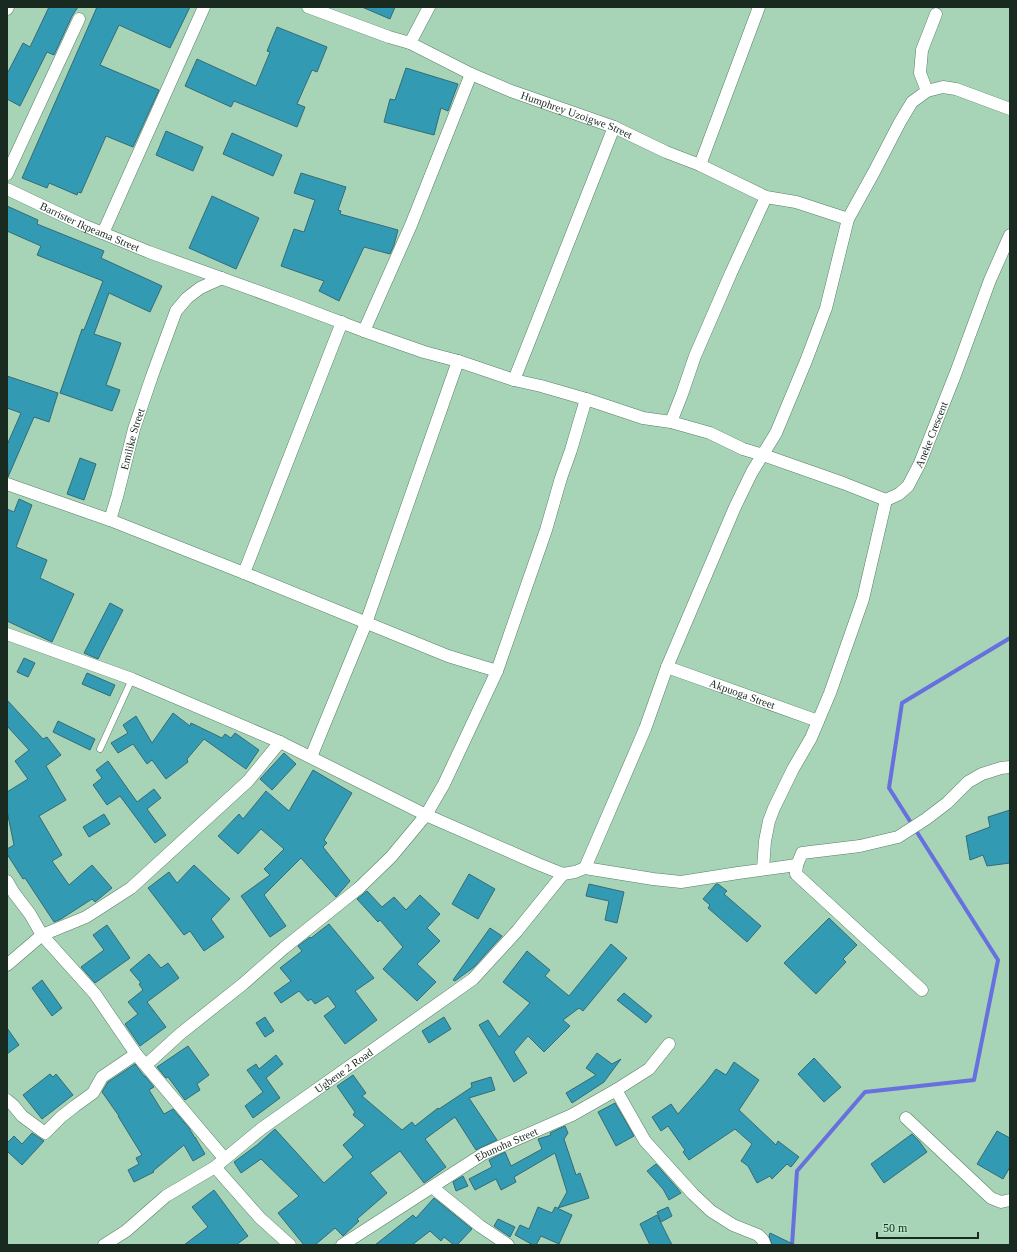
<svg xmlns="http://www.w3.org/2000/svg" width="1017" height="1252" font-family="Georgia,serif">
<rect width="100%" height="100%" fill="#a7d3b6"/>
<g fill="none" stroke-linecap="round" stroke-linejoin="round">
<polyline stroke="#6670de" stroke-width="4" points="792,1245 797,1171 865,1092 974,1080 998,960 889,788 902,703 1010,638"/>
</g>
<g fill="#329bb3" stroke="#346b78">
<polygon points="49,7 78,7 72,16 54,55 47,52 20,106 7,99 7,74 23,43 30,47"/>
<polygon points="97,7 190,7 170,48 119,25 100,65 159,90 133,147 106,136 81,193 78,192 77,195 49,183 47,188 22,178"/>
<polygon points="362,7 395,7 390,19"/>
<polygon points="277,27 327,47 317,72 312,70 297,104 305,107 297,127 234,101 231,107 185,86 197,59 256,86 270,52 267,51"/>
<polygon points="406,68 458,84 448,111 441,108 434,135 384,122 390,99 395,100"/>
<polygon points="166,131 203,147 193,171 156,155"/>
<polygon points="232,133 282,155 273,176 223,154"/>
<polygon points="301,173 346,187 338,210 341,211 340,214 398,230 394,245 390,254 364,247 339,301 319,291 324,281 281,266 294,229 304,232 315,200 294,193"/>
<polygon points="212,196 259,218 236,269 189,248"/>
<polygon points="7,206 38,220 37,224 104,251 101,258 162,286 150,312 109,293 94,334 121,343 106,385 120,390 112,411 60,393 82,329 84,330 103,281 37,255 41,246 7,231"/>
<polygon points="7,376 58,393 49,422 34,417 8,477 7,445 21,413 7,408"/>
<polygon points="80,458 96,464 84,500 67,494"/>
<polygon points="19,499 32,505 16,547 47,560 40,578 74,594 52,642 7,621 7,509 14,512"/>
<polygon points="110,603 123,610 98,659 84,653"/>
<polygon points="24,658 35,663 28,677 17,672"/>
<polygon points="87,673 115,685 110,696 82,684"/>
<polygon points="7,700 43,739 47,737 61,755 46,766 66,800 39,816 62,855 52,861 69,885 92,865 112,888 95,902 92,899 61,919 54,922 25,878 23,879 7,854 7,849 14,845 7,811 7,792 28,779 15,761 29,750 7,726"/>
<polygon points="173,713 190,726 191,723 222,738 225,734 231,738 235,733 259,750 246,769 204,739 187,759 188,762 166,779 152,760 147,764 133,744 118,753 111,743 128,733 123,725 136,716 152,743"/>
<polygon points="58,721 95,739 90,750 53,732"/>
<polygon points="284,753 296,764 272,790 260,779"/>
<polygon points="108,761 137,802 154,789 161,798 147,809 166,835 155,843 120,796 107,805 93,785 102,778 96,770"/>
<polygon points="313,770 352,793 324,840 327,843 323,847 350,881 336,897 301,858 264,895 286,926 270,937 241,896 270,875 264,869 284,849 261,829 238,854 218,836 239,814 243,819 266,791 289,811"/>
<polygon points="1010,810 1010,863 987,866 983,855 970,860 966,836 990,827 988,817"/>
<polygon points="104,814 110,824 89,837 83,827"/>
<polygon points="194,865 230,899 211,919 224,937 204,951 190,931 184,935 148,888 169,872 177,883"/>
<polygon points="469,874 495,889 478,919 452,904"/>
<polygon points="589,884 624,892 617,923 605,920 609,901 586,896"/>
<polygon points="716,884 718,884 727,891 724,894 761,926 747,942 708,908 710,905 703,899"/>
<polygon points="367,891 382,907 394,897 406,910 420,895 440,914 427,928 440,941 417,964 436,982 417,1001 383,969 403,947 380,920 378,922 357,899"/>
<polygon points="829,918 857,945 843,959 846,962 816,994 784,963"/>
<polygon points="329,924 374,978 355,991 377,1020 345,1044 324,1016 336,1007 328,996 315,1004 311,999 308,1001 299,991 281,1003 274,993 291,981 280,968 302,951 298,946 310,937 311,938"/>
<polygon points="107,925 130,958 95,983 81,967 104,950 93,935"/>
<polygon points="490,928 502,936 474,967 455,981 453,980"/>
<polygon points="611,944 627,958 583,1011 579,1008 563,1020 570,1026 544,1052 528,1036 514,1052 527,1073 514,1082 479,1025 488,1020 499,1037 530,1003 503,982 527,951 550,970 545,976 569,996"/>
<polygon points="149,954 161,968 168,963 179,978 147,1002 166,1027 140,1046 125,1024 138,1014 128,1002 143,990 139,984 141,983 130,970"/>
<polygon points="42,980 62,1008 52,1016 32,988"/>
<polygon points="624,993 652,1016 646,1023 617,1000"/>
<polygon points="265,1017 274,1031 265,1037 256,1023"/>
<polygon points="444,1017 451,1029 429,1043 422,1031"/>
<polygon points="7,1028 19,1045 7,1054"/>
<polygon points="188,1046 209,1075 197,1084 200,1090 185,1100 168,1077 166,1078 157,1067"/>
<polygon points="597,1053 612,1064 621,1059 604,1082 572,1103 566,1093 596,1075 586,1068"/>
<polygon points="276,1055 283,1064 266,1078 280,1098 253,1118 245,1106 263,1092 247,1070 256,1064 259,1069"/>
<polygon points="814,1058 841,1087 824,1102 798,1074"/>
<polygon points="734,1062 759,1080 739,1110 776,1145 778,1141 799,1157 791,1167 787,1164 772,1179 770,1176 757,1183 748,1166 741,1161 752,1144 735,1129 689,1160 683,1152 685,1150 668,1126 661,1131 652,1117 671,1104 678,1114 706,1082 716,1069 726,1075"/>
<polygon points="135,1064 144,1076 145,1076 154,1087 149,1090 164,1114 173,1109 189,1128 195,1138 195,1137 205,1154 193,1161 184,1145 153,1171 154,1172 134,1182 128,1170 139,1164 136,1158 142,1155 118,1116 119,1116 102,1092 108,1082"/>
<polygon points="50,1074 53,1077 56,1074 73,1095 42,1119 23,1095"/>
<polygon points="353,1075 366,1093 362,1096 402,1130 412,1122 415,1126 438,1108 439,1109 472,1087 471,1083 491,1077 495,1090 469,1098 497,1140 476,1150 455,1117 425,1139 446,1167 424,1183 400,1151 370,1173 387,1193 357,1219 359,1221 343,1236 335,1228 315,1245 304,1245 278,1213 299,1196 261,1159 241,1173 234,1162 257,1145 275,1129 324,1183 353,1157 343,1145 365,1125 353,1115 355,1112 337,1086"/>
<polygon points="615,1103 634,1136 616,1146 598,1112"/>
<polygon points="565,1126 568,1133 564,1139 576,1175 580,1173 589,1198 558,1208 567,1192 555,1153 514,1177 516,1182 501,1190 496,1179 475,1190 469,1179 492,1167 489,1160 505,1152 511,1166 542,1149 538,1139 551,1135 550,1133"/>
<polygon points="997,1131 1010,1138 1010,1167 1003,1179 977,1164"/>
<polygon points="32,1133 44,1141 22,1165 7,1151 7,1143 14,1136 22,1144"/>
<polygon points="912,1134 919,1141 927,1152 884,1183 871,1164"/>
<polygon points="656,1164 678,1189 681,1193 669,1200 663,1189 647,1171"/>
<polygon points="463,1176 468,1186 456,1191 453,1182"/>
<polygon points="214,1190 248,1236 236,1245 184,1245 208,1227 192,1207"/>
<polygon points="434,1198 472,1229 457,1245 454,1245 444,1237 441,1241 430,1231 412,1245 375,1245 413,1215 416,1218"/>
<polygon points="538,1207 552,1213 555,1207 572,1215 559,1244 541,1236 536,1245 533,1245 515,1235 520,1225 529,1229"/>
<polygon points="668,1207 672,1216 661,1222 657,1212"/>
<polygon points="657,1215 672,1245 650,1245 640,1224"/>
<polygon points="498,1219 515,1227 510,1237 494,1226"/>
<polygon points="770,1233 795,1245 772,1245 769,1236"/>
</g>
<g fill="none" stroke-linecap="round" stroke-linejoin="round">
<g stroke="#568066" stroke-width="7">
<polyline id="service" points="100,749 132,679"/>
</g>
<g stroke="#568066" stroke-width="13">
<g id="minor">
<path id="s1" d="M 308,7 L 389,37 L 410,43 L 471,74 L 511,91 L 614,127 L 666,152 L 700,165 L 766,197 L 796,202 L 848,219"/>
<polyline points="7,9 8,7"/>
<polyline points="410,43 429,7"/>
<polyline points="927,91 920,73 922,50 936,14"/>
<polyline points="700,165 759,7"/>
<polyline points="7,174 79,19"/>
<path id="s2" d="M 7,189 L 83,225 L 149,252 L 290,303 L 364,331 L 424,352 L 458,361 L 514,380 L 541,386 L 586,399 L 643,418 L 671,422 L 710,433 L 743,449 L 763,455 L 843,483 L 886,500"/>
<polyline points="103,233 204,7"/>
<polyline points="364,331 411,225 471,74"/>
<polyline points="514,380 614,127"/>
<polyline points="671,422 682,394 695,356 731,273 766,197"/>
<polyline points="7,484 110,520 244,573 448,656 497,671"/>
<path id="s3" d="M 886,500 L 899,494 L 908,486 L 920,463 L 955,375 L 990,280 L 1010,235"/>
<path id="s4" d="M 110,520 L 117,497 L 134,429 L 152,376 L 176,311 L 187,298 L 200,288 L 222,278"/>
<polyline points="244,573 342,322"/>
<polyline points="7,634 132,679 280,742 426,815 538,864 563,874 575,872 585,868 653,879 681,882 738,873 797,865"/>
<path id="s5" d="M 667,667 L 818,721"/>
<polyline points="311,757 366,623 458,361"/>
<polyline points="585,868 645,729 667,667 735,507 752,472 776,433 806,361 826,308 848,219 874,172 900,122 912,102 927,91 943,87 956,89 1010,109"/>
<polyline points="763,869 765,841 769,821 774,808 793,769 811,738 830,693 863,599 886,500"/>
<polyline points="7,881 14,893 30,914 42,935 95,994 136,1054 224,1158"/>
<polyline points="7,965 42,935 86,917 131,888 248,781 280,742"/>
<polyline points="922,990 796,874 797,865 802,853 860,846 898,837 926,819 947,803 968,782 982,774 1001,768 1010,767"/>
<polyline points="146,1065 180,1034 243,984 284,948 359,888 391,857 426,815 444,784 497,671 546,530 561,478 571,450 586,399"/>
<polyline points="616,1090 645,1141 693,1194 711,1211 733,1225 758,1235 763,1240 765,1245"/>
<polyline points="7,1100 13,1105 22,1116 45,1133 61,1117 75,1106 93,1093 102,1077 136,1054"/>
<polyline points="906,1118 991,1198 1001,1202 1010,1200"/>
<polyline points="215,1167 260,1218 290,1245"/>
<polyline points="432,1187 480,1226 508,1245"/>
<path id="s6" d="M 104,1245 L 126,1231 L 166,1196 L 215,1167 L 261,1129 L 473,979 L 517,931 L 563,874"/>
<path id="s7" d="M 342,1245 L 483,1154 L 572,1115 L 616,1090 L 649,1069 L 669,1044"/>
</g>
</g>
<use href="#service" stroke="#fff" stroke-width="6"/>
<use href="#minor" stroke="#fff" stroke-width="12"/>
</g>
<g text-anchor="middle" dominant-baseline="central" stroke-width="3" stroke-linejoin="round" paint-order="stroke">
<g font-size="11" fill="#192a20" stroke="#b4e0c3">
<text stroke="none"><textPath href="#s1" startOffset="290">Humphrey Uzoigwe Street</textPath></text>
<text stroke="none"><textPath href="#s2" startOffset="91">Barrister Ikpeama Street</textPath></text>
<text stroke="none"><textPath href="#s3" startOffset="83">Aneke Crescent</textPath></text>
<text stroke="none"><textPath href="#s4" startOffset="84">Emilike Street</textPath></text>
<text stroke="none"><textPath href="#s5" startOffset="80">Akpuoga Street</textPath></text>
<text stroke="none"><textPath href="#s6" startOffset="297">Ugbene 2 Road</textPath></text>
<text stroke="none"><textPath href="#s7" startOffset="193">Ebunoha Street</textPath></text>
</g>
</g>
<rect width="1017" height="1252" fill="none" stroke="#192a20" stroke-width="16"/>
<path d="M877 1232v6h101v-6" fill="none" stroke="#192a20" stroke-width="2"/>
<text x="883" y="1232" font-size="12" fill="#192a20" stroke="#b4e0c3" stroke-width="3" paint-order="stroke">50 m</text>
</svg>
